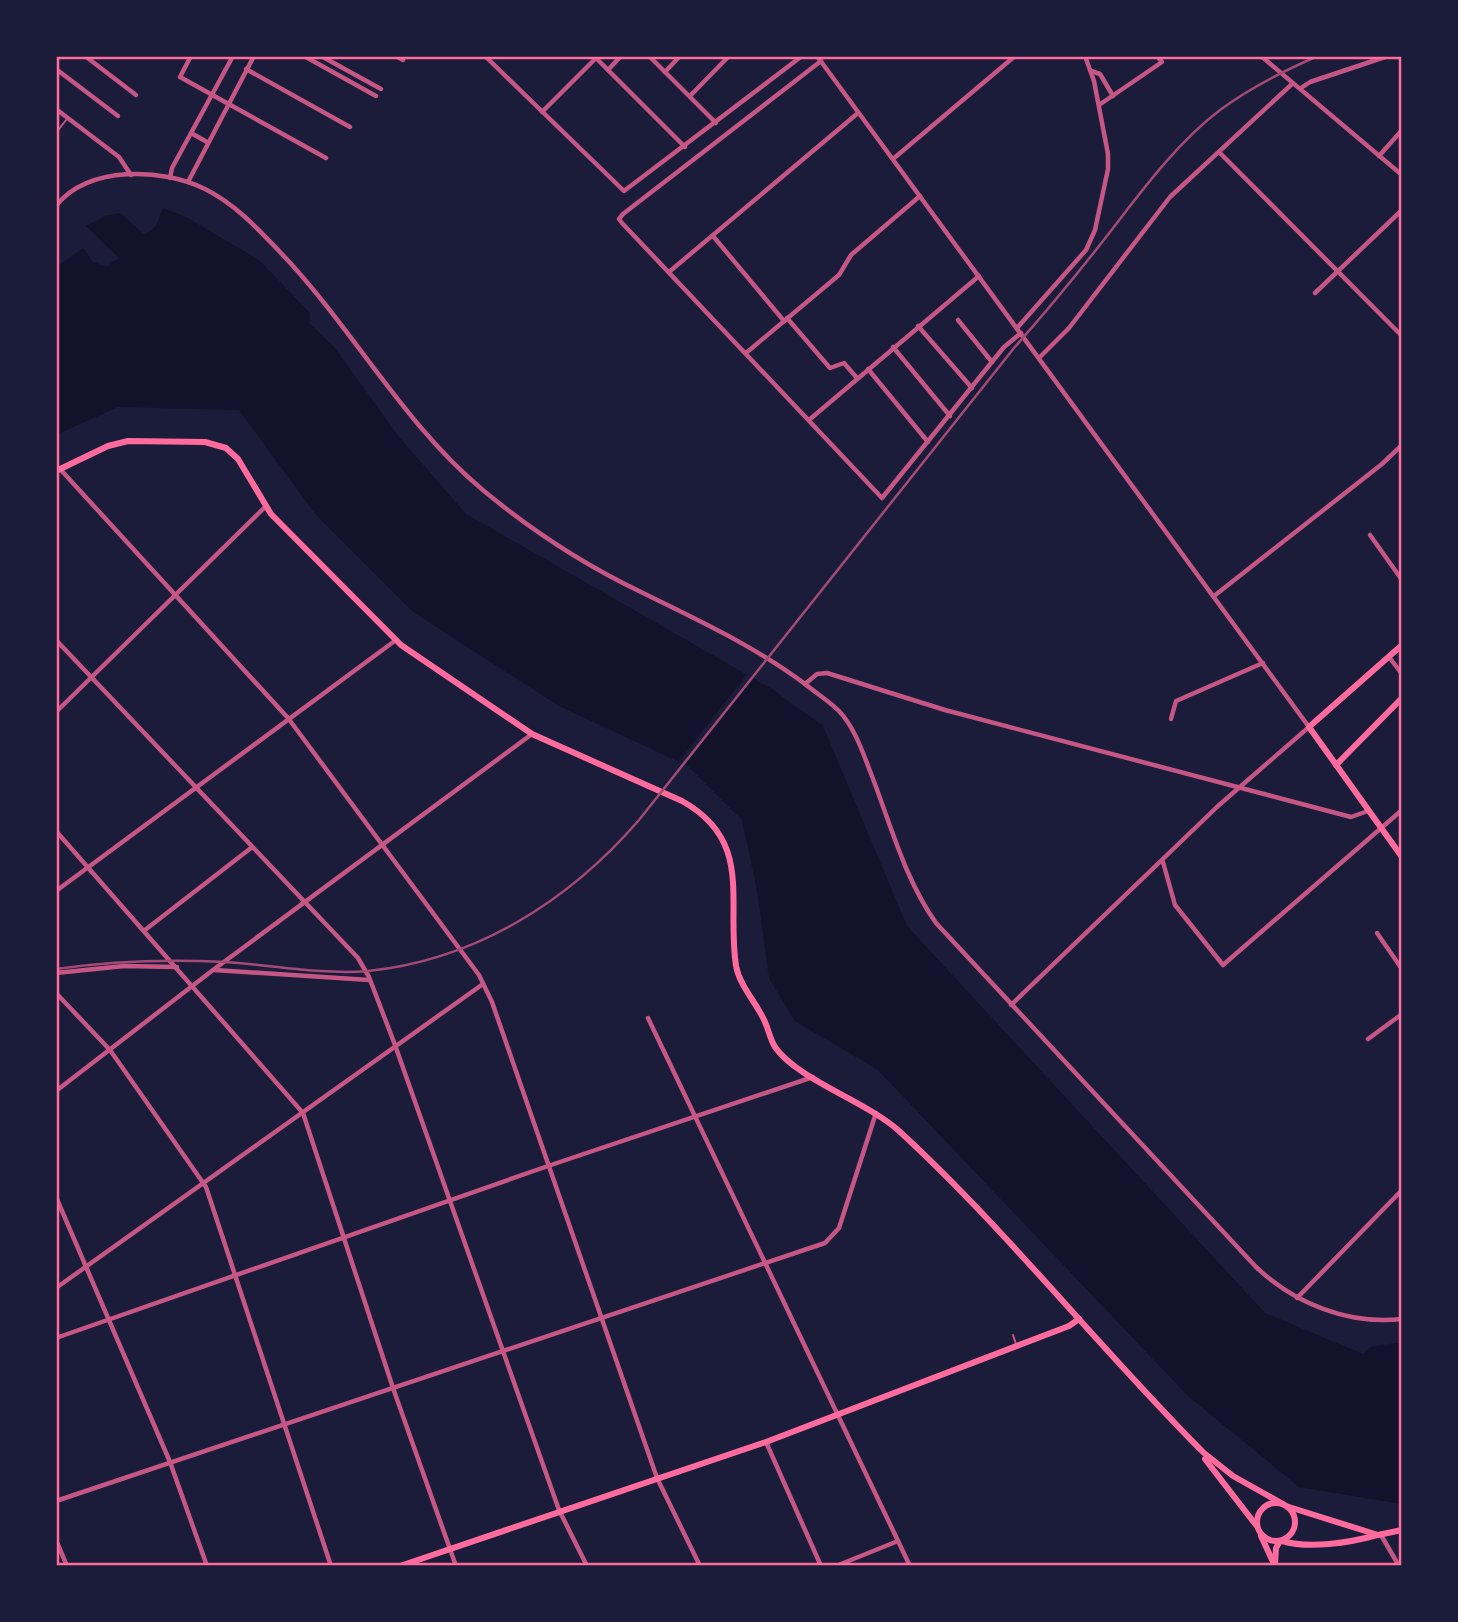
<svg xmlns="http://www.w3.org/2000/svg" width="1458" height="1622" font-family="Helvetica,sans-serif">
<rect width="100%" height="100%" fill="#1b1b3a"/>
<polygon fill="#12122b" points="163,208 186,217 259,260 310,313 309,323 334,347 399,437 466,514 772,689 823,726 907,926 1265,1313 1363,1354 1370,1347 1402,1342 1402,1504 1299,1487 1188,1396 878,1070 795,1021 769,978 757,890 742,820 688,766 559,706 413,612 316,515 239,410 118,407 56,435 56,267 83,248 93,262 106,267 119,258 86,226 105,216 120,213 145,235 156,226"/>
<polygon fill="#1b1b3a" points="747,674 754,678 682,768 676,765"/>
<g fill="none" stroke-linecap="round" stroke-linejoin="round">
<g stroke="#c65784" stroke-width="2">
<polyline points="56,133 66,120"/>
<polyline points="1013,1335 1016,1344"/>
</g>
<g stroke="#c65784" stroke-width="4.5">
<polyline points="85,56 136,95"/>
<polyline points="191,56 180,77 326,158"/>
<polyline points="304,56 376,96"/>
<polyline points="321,56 381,89"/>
<polyline points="396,56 403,60 404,56"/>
<polyline points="485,56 624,191 802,56"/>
<polyline points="594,56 685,147"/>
<polyline points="649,56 716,123"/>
<polyline points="817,56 1309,727 1218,806 1011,1005"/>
<polyline points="1261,56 1402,175"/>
<polyline points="821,61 623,214 619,219 622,223 882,498 1004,347 1021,333"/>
<polyline points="56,69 118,116"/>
<polyline points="246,69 350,127"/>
<polyline points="608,70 621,56"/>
<polyline points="1091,71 1100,74 1113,96"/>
<polyline points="665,72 680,56"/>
<polyline points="1301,88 1310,82 1388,56"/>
<polyline points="690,96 729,56"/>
<polyline points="1099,105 1162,62 1157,56"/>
<polyline points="56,109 119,157 131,175"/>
<polyline points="542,112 596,58"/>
<polyline points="191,133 207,142"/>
<polyline points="1220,153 1402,336"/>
<polyline points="1379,156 1402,130"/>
<polyline points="893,159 1015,56"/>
<polyline points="170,178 172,168 233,56"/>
<polyline points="188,182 254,56"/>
<path d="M 56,206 C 87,165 163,168 205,189 C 235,204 257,228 280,252 C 352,327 403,424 484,491 C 530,529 585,565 639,591 C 697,620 753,645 805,684 C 816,693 829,701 839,711 C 854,727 862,750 870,771 C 890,822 904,878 936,923 L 1256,1267 C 1295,1304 1349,1325 1402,1319"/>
<polyline points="713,236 784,321"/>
<polyline points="669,272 858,113"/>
<polyline points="1315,293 1402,210"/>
<polyline points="787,318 830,368 844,363 857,378"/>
<polyline points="958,320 992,362"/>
<polyline points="918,326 972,388"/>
<polyline points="1017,328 1086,250 1095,230 1108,169 1108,154 1094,81 1085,56"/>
<polyline points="893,347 950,416"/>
<polyline points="746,353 839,275 851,255 920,196"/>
<polyline points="1039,358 1069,328 1170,197 1292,84"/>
<polyline points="868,369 928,442"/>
<polyline points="809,420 979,276"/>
<polyline points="60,469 288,718 479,975 492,1002 657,1478 700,1566"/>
<polyline points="1370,535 1402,580"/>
<polyline points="1214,596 1382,464 1402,445"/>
<polyline points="56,640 358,958 369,977 395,1045 559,1510 587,1566"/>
<polyline points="1389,657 1402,674"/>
<polyline points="805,684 817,674 827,673 945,710 1351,817 1368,811"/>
<polyline points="56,712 265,507"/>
<polyline points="1171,719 1176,701 1263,663"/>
<polyline points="56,831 303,1113 393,1388 456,1566"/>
<polyline points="1163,862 1175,905 1223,965 1402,810"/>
<polyline points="56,891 396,640"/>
<polyline points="145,930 251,848"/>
<polyline points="1377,933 1402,969"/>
<polyline points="214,970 369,980"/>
<polyline points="56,973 124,966 177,967"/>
<polyline points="56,993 110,1050 206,1187 331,1566"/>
<polyline points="648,1018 910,1566"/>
<polyline points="1368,1039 1402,1014"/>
<polyline points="56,1091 213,970 532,734"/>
<polyline points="56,1197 170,1462 207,1566"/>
<polyline points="56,1288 483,984"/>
<polyline points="1297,1298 1402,1190"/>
<polyline points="56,1338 548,1166 813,1077"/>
<polyline points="766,1442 821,1566"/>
<polyline points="56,1501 825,1243 839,1228 876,1113"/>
<polyline points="1381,1535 1399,1566"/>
<polyline points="56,1540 67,1566"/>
<polyline points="836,1566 898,1541"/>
</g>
<g stroke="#ff6b9d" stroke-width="6">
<path d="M 56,471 L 108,446 L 128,441 L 205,442 L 226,448 L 238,459 L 271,514 L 401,645 L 532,734 L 682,801 C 754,841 726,901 736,966 C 740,987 757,1003 765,1022 C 769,1031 770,1039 775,1047 C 797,1079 865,1101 898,1130 C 1007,1230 1099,1348 1204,1453 L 1233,1476 L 1283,1504"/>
<polyline points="1402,645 1309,727 1402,857"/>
<polyline points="1336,765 1402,698"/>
<polyline points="1205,1459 1256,1525"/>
<circle cx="1276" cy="1522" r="19"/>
<polyline points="1289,1507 1378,1535 1402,1530"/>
<polyline points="1261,1536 1275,1566"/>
<path d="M 1282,1541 C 1309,1549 1349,1543 1377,1535"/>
<polyline points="1275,1564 1276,1548 1280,1541"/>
<polyline points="400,1566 766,1442 1069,1326 1079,1319"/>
</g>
<path stroke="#a44b75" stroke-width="2.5" d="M 56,969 C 112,961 168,959 225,962 C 272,965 322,975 368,971 C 476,960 569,901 639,820 L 1014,348 C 1045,313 1074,278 1103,241 C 1138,196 1174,145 1220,110 C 1250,88 1283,71 1318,56"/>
</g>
<rect width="1458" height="1622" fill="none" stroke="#1b1b3a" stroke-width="116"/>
<rect x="58" y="58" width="1342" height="1506" fill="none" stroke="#ff6b9d" stroke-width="2.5"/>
</svg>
